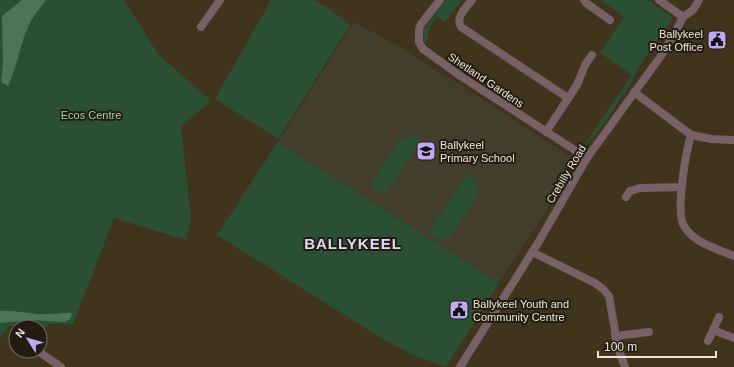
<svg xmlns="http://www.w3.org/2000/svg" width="734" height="367" font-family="Helvetica,sans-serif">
<rect width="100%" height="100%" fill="#40341d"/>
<polygon fill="#433d2b" points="354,22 410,53 574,159 573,165 540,221 499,283 278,142"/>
<g fill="#2a4f33">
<polygon points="0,0 124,0 159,55 211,101 181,126 191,219 186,240 114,218 73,324 49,324 40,335 40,327 16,327 16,329 10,325 0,338"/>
<polygon points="271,0 315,0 338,15 350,25 278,139 215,99"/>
<polygon points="446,0 462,0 445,22 437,17 430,27 426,44 423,40 424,29"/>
<polygon points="600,0 647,0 672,17 672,20 638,68 632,82 603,125 586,145 583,147 631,76 629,73 600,53 624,16"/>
<polygon points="412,136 421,140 385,195 370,186 398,141"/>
<polygon points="278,142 499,283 446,367 410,354 375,334 217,235"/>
<polygon points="469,171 479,192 449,238 441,241 429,232"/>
</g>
<g fill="#4b7555">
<path d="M 22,0 L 46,0 C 41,7 35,13 31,21 C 20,41 18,66 8,86 L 1,82 L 3,64 L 2,16 Z"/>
<path d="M 0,311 C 16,310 32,315 47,314 C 57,314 63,312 72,313 L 71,319 L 64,322 L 33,320 L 0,323 Z"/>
</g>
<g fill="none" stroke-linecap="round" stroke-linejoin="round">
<g stroke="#776066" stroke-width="8">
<polyline points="440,0 421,24 419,29 419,42 423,49 462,77 587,158"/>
<path d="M 472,0 C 466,8 455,17 461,27 L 568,98"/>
<polyline points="584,0 586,3 610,20"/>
<polyline points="659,0 683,17"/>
<polyline points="201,27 220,0"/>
<polyline points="634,92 691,135 711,139 734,140"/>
<polyline points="546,132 577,85 585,65 592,55"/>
<path d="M 691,135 C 686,152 675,212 684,226 C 694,243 717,249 734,256"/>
<polyline points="626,197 630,191 640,188 682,187"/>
<polyline points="532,252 595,283 603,289 609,296 618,348 625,367"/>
<polyline points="713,330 734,338"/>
<polyline points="14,335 16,336"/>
<polyline points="615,336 649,332"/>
<polyline points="708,341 719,317"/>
<polyline points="38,351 61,367"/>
<polyline points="460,367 538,243 587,158 663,53 679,25 683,17 693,10 699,0"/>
</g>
</g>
<defs>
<g id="civic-square" transform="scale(1)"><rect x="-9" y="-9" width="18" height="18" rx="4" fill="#c0a8f3" stroke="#221c12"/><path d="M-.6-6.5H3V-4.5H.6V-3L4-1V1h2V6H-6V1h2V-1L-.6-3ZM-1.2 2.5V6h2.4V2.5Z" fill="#111"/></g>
<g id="school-square" transform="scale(1)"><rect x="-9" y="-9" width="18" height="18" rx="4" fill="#c0a8f3" stroke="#221c12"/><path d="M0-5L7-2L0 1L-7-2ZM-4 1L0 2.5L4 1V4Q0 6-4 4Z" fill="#111"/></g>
</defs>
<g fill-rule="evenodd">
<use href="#civic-square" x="717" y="40"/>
<use href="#school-square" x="426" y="151"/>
<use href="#civic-square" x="459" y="310"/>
</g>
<g text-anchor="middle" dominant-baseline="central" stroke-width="4" stroke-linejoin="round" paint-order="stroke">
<g font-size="11" fill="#eee7d9" stroke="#221c12" text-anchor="start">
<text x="703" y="34" text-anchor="end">Ballykeel<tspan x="703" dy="13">Post Office</tspan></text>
<text x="440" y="145">Ballykeel<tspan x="440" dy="13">Primary School</tspan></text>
<text x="473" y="304">Ballykeel Youth and<tspan x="473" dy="13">Community Centre</tspan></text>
</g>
<g font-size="11" fill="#eee7d9" stroke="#221c12">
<text transform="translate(486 80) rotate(34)">Shetland Gardens</text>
<text transform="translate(566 174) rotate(-59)">Crebilly Road</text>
</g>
<g font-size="11" fill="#93d5a2" stroke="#221c12">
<text x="91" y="115">Ecos Centre</text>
</g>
<g font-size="15" font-weight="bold" letter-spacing="1" fill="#e0d8f4" stroke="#221c12">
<text x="353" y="243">BALLYKEEL</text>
</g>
</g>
<g transform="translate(28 339) rotate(307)"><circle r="19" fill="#221c12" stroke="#746d62"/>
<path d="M0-3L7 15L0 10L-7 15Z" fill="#c0a8f3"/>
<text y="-6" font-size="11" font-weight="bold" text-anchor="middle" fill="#eee7d9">N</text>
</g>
<path d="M598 351v6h118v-6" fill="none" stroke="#eee7d9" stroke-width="2"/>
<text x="604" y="351" font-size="12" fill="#eee7d9" stroke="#221c12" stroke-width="3" paint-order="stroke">100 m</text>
</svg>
